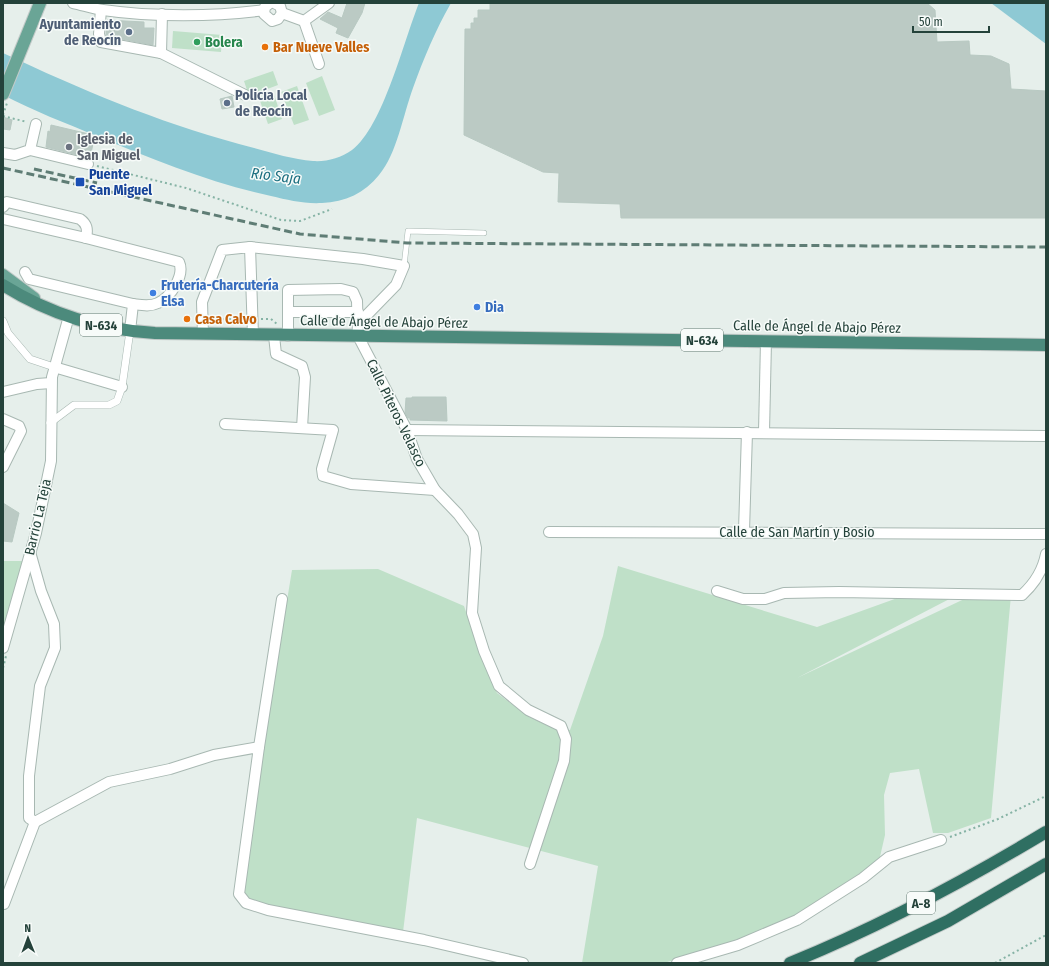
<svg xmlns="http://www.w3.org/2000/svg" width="1049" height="966" font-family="'Fira Sans Condensed',sans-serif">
<rect width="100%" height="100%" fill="#e6efeb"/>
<g fill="#bfe0c8">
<polygon points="173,31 222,35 221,52 172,48"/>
<polygon points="273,71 278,85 249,96 244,81"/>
<polygon points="322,76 335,110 319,116 306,83"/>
<polygon points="297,86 309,120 294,125 281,92"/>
<polygon points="273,91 282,119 268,124 258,95"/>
<polygon points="3,561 28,561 3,648"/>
<polygon points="618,566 817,627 903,596 961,593 797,678 977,593 1011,595 991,818 948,833 933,833 919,769 890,773 884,795 885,835 879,861 794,917 758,934 664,963 582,963 598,866 417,818 403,932 246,903 239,894 292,570 378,569 464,606 479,650 497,693 529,717 555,729 570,730 603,636"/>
</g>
<g fill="#8ec9d4">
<path d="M 419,3 L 451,3 C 436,29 423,60 413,88 C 403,115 397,154 379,175 C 365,193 345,202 322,203 C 304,204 288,200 271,196 C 211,183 154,160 97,136 C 65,123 34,111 3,95 L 3,53 C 82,90 155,121 239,144 C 263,150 288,159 313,161 C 326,162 341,158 352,150 C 383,127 404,40 419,3 Z"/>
<polygon points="991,3 1046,3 1046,44"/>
</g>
<g fill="#bbcac4" stroke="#b8c9c2">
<polygon points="347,3 365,3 362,13 348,38 336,33 338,28 320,19 328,12 342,18"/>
<polygon points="490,3 927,3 935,10 937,42 969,41 970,55 991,56 1009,64 1011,89 1046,91 1046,218 621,218 620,204 558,202 559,173 543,172 464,135 465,29 471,29 471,23 474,23 474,18 478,18 478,10 490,10"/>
<polygon points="107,20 144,22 144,28 154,28 153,45 106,36"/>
<polygon points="232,96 234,107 222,109 220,99"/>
<polygon points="3,117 12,120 10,130 3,129"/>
<polygon points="51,125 89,134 88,137 94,139 90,158 46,147 48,131 50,132"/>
<polygon points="412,397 446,397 447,421 410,420 410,418 408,418 405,413 406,398 412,398"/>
<polygon points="3,503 19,513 12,542 3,541"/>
</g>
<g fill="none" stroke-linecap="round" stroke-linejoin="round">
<g stroke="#a8b8b2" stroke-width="6">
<polyline id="service" points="404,266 408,231 484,233"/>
</g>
<g stroke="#a8b8b2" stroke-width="8">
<g id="pedestrian">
<polyline points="3,321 8,333 30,359 54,367"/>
<polyline points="50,423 74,405 109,405 117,401 122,387 130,331"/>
</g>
</g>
<g stroke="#a8b8b2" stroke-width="12">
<g id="minor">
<path d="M 73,3 C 83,5 93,9 103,10 C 151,17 216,17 264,10"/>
<polyline points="270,3 265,7 264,14 272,21 278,19 282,13 280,6 274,3"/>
<polyline points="101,10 99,34 101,42 161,53 245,95"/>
<polyline points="282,13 304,21 329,3"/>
<polyline points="304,21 319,64"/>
<polyline points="161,53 162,14"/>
<polyline points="30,150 88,164"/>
<polyline points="3,153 15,155 30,150 36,124"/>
<path d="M 3,207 L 7,202 L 80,219 C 87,224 88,229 86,238"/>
<path d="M 3,219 L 86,238 L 179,262 C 185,275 171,297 158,303 C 150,307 141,305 133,304"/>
<polyline points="250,247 363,259 404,266 396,285 358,324"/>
<polyline points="25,272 29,279 133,304 130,331"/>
<polyline points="288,312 358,312"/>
<polyline points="203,334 202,302 222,250 250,247 253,335"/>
<polyline points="274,336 276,354 302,366 305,377 302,428"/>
<polyline points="288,336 288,290 341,289 353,292 357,301 358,336 407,430 417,459 435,490 458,514 473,534 476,548 472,613 484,651 499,686 528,710 561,726 566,739 564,761 530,864"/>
<polyline points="54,367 122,387"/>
<polyline points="3,392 37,384 51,383"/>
<polyline points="3,419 19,426 21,431 3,467"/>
<polyline points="225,424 333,430 322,469 323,476 351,484 435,490"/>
<polyline points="407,430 1046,436"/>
<polyline points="764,432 766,341"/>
<polyline points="744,531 747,432"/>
<polyline points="549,532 1046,534"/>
<polyline points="30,552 41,591 54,624 55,648 40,686 29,776 29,818 35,822 109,782 170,769 214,755 259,747 239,894 246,903 268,910 424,940 523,963"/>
<path d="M 717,591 L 743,599 L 765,599 L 784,593 L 839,592 L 1022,595 C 1034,584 1043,570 1046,554"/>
<polyline points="3,648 36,533 51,461 52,377 69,316"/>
<polyline points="259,747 282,599"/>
<polyline points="4,904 35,822"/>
<polyline points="677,963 738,945 797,920 863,878 889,857 941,840"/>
</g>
</g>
<g stroke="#c2cac8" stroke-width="14">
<g id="primary">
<polyline points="3,94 40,3"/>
<polyline points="3,275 34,298"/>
</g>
</g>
<g stroke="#c2cac8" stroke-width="14">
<path id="trunk" d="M 3,285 C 48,313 101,330 155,333 L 1046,345"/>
</g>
<g stroke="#c2cac8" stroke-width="14">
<g id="motorway">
<path d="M 790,963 C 879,927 963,882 1046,832"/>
<polyline points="860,963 948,921 1046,864"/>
</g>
</g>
<g stroke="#86b3a5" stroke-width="2" stroke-dasharray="2 3" stroke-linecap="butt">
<polyline points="3,115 7,103"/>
<polyline points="3,116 27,122"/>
<polyline points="97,166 186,188 281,220 300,221 332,209"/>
<polyline points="261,319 271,319 277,324"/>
<polyline points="217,323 217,320 219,319 243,319"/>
<polyline points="3,668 6,656"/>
<polyline points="950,837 998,819 1046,796"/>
<polyline points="995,963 1046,935"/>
</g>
<use href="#service" stroke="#fff" stroke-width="5"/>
<use href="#pedestrian" stroke="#fff" stroke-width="7"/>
<use href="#minor" stroke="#fff" stroke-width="10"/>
<use href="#primary" stroke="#6aa596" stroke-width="12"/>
<use href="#trunk" stroke="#4c8a7c" stroke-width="12"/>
<use href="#motorway" stroke="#2f6f62" stroke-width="12"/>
<g stroke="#5f7d75" stroke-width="3" stroke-dasharray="8 4" stroke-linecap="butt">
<polyline points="3,168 300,234 407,243 1046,247"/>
<polyline points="34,169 97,183"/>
</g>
</g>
<g fill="#5c6f8a" stroke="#f7fbf9" stroke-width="1.5">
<circle cx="129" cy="32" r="4"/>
<circle cx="227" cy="103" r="4"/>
</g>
<circle fill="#2e9e5b" stroke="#f7fbf9" stroke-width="1.5" cx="197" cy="42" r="4"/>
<g fill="#e8710a" stroke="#f7fbf9" stroke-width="1.5">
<circle cx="265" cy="47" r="4"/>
<circle cx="187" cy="319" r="4"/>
</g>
<circle fill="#6b7280" stroke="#f7fbf9" stroke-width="1.5" cx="69" cy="147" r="4"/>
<rect fill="#1a4fb4" stroke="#f7fbf9" stroke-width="1.5" x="75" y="177" width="10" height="10" rx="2"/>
<g fill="#3f7fe0" stroke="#f7fbf9" stroke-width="1.5">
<circle cx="153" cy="293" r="4"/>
<circle cx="477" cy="307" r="4"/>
</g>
<g text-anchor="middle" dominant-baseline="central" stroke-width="3" stroke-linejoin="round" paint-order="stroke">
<g fill="#f7fbf9" stroke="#637a73" stroke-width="1">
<rect x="80" y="314" width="42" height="22" rx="3"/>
<rect x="681" y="329" width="42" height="22" rx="3"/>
<rect x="907" y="892" width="28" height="22" rx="3"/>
</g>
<g font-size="13" font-weight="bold" fill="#24423a">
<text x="101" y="325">N-634</text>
<text x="702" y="340">N-634</text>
<text x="921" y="903">A-8</text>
</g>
<g font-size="14" font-weight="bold" fill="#4e5e75" stroke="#f7fbf9" text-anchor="end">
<text x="121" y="24">Ayuntamiento<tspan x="121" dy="16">de Reocín</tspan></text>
<text x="235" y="95" text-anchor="start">Policía Local<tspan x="235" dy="16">de Reocín</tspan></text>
</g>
<g font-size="14" font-weight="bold" fill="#27864d" stroke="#f7fbf9" text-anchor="start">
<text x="205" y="42">Bolera</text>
</g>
<g font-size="14" font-weight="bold" fill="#c56008" stroke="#f7fbf9" text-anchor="start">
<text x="273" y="47">Bar Nueve Valles</text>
<text x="195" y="319">Casa Calvo</text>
</g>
<g font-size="14" font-weight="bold" fill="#5b616d" stroke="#f7fbf9" text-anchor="start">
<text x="77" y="139">Iglesia de<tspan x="77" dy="16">San Miguel</tspan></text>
</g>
<g font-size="14" font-weight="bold" fill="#164399" stroke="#f7fbf9" text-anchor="start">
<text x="89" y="174">Puente<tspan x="89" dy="16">San Miguel</tspan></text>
</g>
<g font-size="14" font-weight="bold" fill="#366cbe" stroke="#f7fbf9" text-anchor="start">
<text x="161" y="285">Frutería-Charcutería<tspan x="161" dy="16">Elsa</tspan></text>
<text x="485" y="307">Dia</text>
</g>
<g font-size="14" fill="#24423a" stroke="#f7fbf9">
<text transform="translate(384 322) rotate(1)">Calle de Ángel de Abajo Pérez</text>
<text transform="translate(817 327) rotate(1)">Calle de Ángel de Abajo Pérez</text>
<text transform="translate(396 413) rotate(64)">Calle Piteros Velasco</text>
<text transform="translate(38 517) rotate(-77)">Barrio La Teja</text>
<text x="797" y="532">Calle de San Martín y Bosio</text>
</g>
<g font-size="15" font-style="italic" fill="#1c6f80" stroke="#f7fbf9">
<text transform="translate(276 176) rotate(7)">Río Saja</text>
</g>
</g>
<rect width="1049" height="966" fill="none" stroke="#24423a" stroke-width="8"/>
<g transform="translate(28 938) rotate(359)" stroke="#f7fbf9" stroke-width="3" paint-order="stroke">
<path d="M0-3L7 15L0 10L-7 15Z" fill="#24423a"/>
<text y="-6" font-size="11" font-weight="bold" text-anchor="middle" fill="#24423a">N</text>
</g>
<path d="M913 26v6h76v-6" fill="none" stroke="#24423a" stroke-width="2"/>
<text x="919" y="26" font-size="12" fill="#24423a" stroke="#f7fbf9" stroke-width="3" paint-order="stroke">50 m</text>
</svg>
